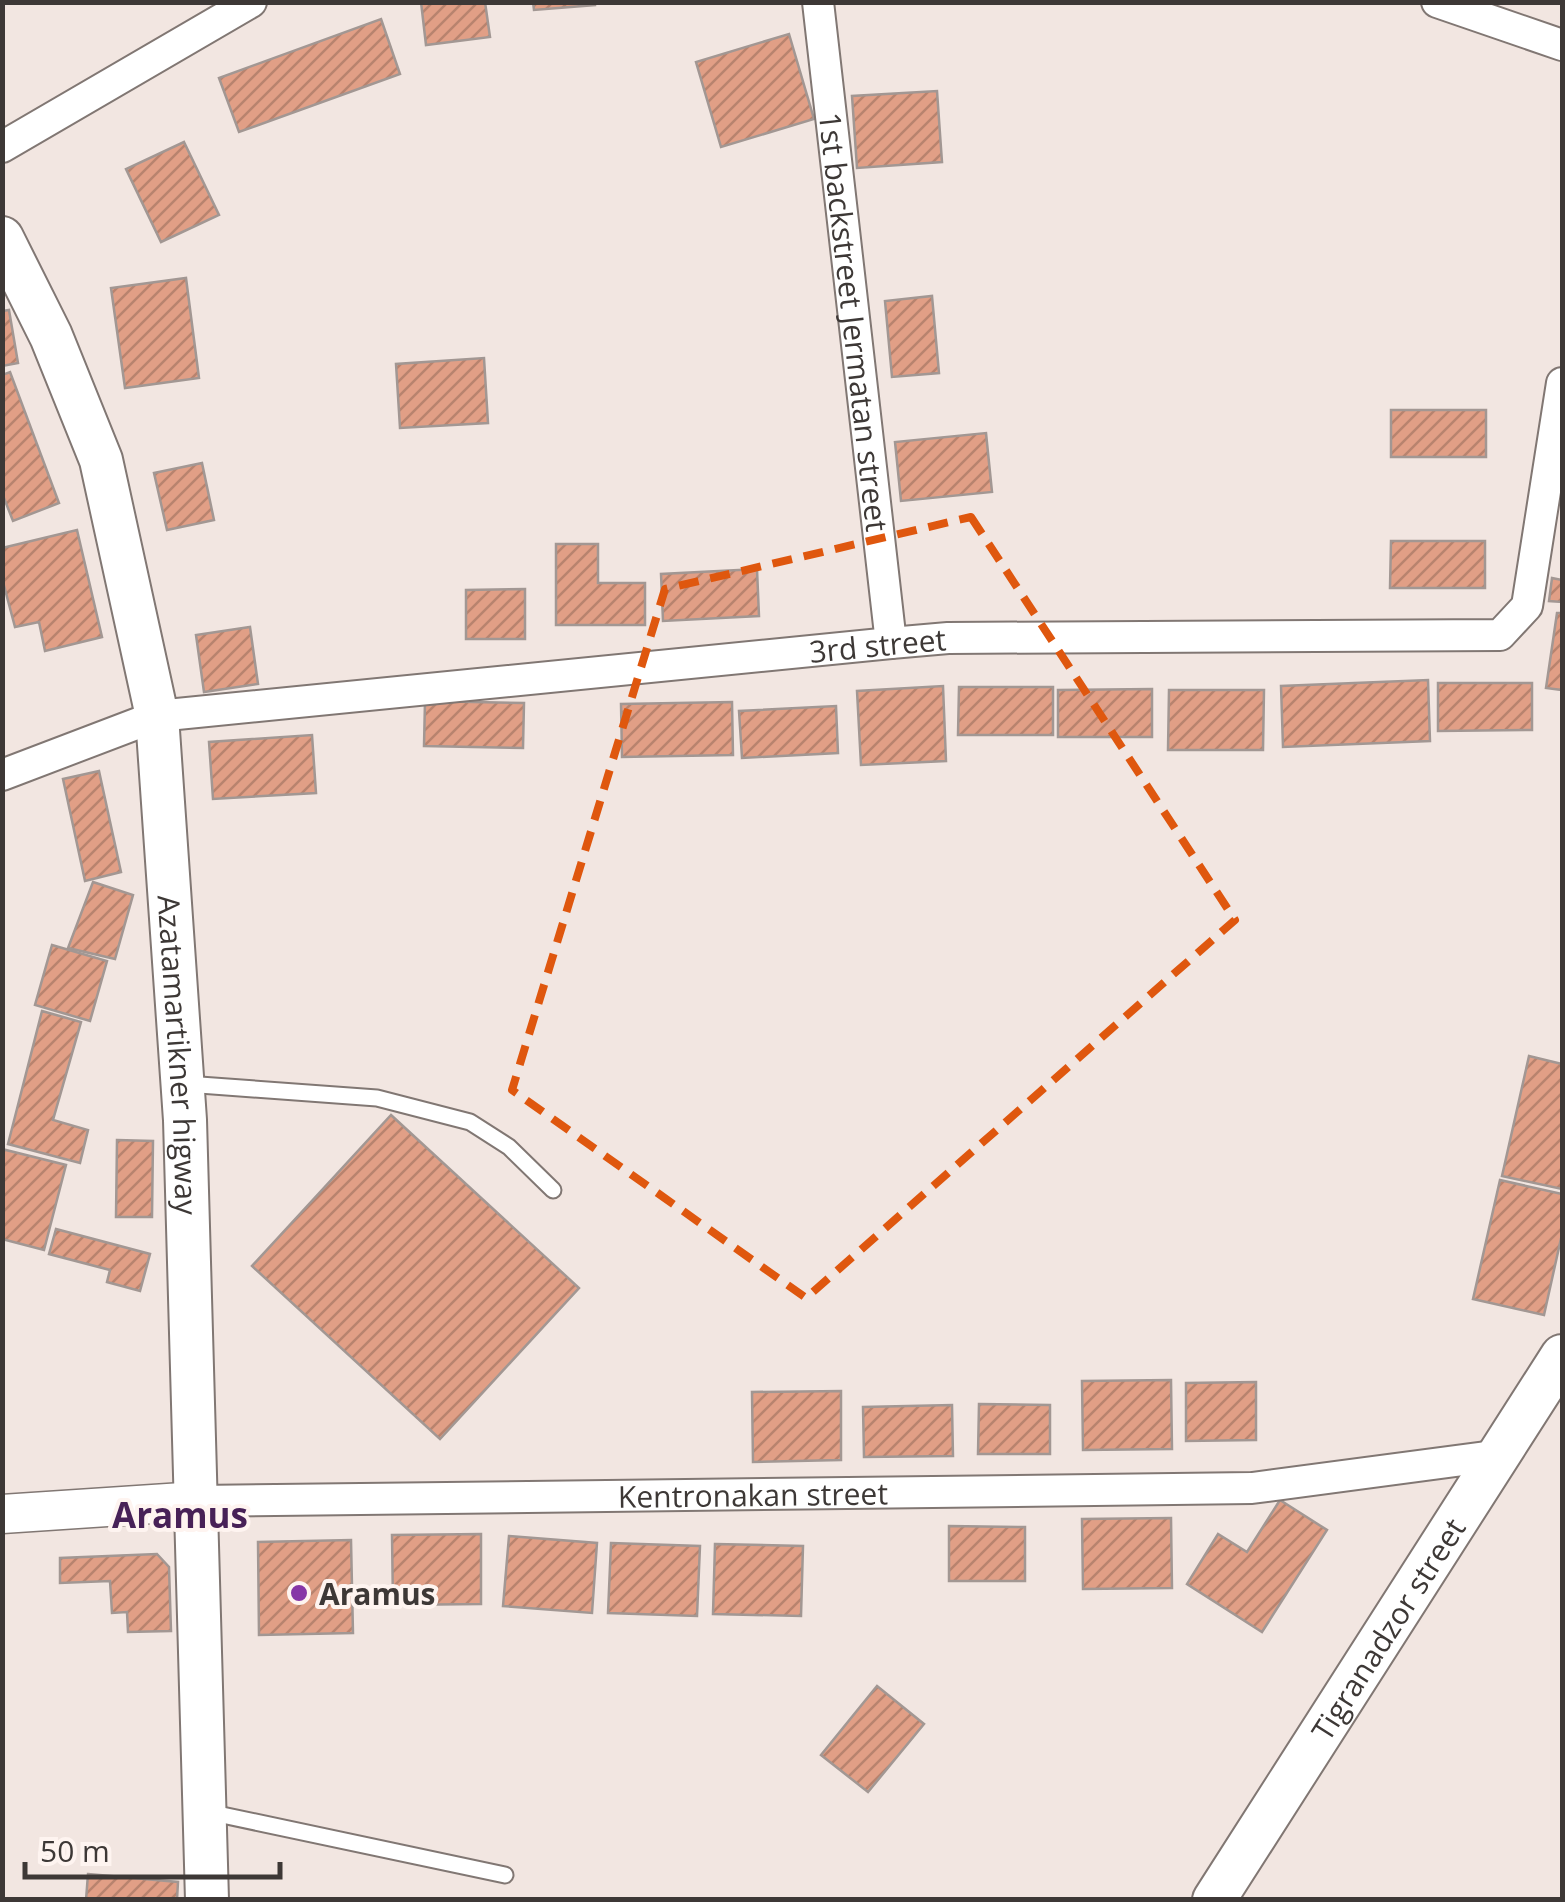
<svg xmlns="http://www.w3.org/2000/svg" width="1565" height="1902" font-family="'Open Sans',sans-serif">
<defs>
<pattern id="building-hatch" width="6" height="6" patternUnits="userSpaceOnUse" patternTransform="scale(2.5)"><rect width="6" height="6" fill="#e19f86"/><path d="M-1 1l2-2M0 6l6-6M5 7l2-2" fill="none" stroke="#b8836e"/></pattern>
</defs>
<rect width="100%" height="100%" fill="#f2e6e1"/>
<g fill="url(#building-hatch)" stroke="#a29793" stroke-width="2.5">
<polygon points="421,2 485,2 490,37 426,45"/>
<polygon points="533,2 595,2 595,5 534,10"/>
<polygon points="381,19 400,74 239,132 219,78"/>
<polygon points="789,34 814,119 721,147 696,62"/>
<polygon points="937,91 942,162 857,168 852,96"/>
<polygon points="184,142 219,215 161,242 126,169"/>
<polygon points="186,278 199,378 125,388 111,288"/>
<polygon points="932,296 939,373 892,377 885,301"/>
<polygon points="9,310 18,363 2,366 2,311"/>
<polygon points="484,358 488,423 400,428 396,364"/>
<polygon points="10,372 59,503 13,521 2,493 2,375"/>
<rect x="1391" y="410" width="95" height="47"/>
<polygon points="986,433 992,492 901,501 895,442"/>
<polygon points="202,463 214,520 167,530 154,473"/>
<polygon points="77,530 102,637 45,651 39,622 15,627 2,578 2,548"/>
<polygon points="1391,541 1485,541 1485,588 1390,588"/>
<polygon points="556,544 598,544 598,583 645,583 645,625 556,625"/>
<polygon points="757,569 759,616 663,621 661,574"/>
<polygon points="1552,578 1562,580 1562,602 1549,601"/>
<polygon points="525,589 525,639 466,639 466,590"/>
<polygon points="1557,613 1562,613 1562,690 1546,688"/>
<polygon points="250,627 258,684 204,692 196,635"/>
<polygon points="1428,680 1430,741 1283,747 1281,686"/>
<polygon points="1438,683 1532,683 1532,730 1438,731"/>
<polygon points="943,686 946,761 861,765 857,691"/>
<polygon points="959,687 1053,687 1053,735 958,735"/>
<polygon points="1152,689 1152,737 1058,737 1058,690"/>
<polygon points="1169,690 1264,690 1263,750 1168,750"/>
<polygon points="425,701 524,703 523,748 424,746"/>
<polygon points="732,702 733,755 622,757 621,704"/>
<polygon points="836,706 838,753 742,758 739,711"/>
<polygon points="312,735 316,793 213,799 209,742"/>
<polygon points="99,771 121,872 85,881 63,779"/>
<polygon points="93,882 133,895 115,959 68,948"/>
<polygon points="52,945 107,961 90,1021 35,1005"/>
<polygon points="42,1011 81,1022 53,1120 88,1130 80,1163 8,1144"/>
<polygon points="1529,1056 1562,1064 1562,1189 1502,1176"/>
<polygon points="391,1115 579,1288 440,1439 252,1266"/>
<polygon points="117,1140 153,1141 152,1217 116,1217"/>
<polygon points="2,1149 66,1165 44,1250 2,1239"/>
<polygon points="1500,1180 1562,1194 1562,1234 1544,1315 1473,1299"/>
<polygon points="56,1229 150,1254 140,1291 107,1282 110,1270 49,1254"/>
<polygon points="1171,1380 1172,1449 1083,1450 1082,1381"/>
<polygon points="1256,1382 1256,1440 1186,1441 1186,1383"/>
<polygon points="841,1391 841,1460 753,1462 752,1392"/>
<polygon points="979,1404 1050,1405 1050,1454 978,1454"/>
<polygon points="952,1405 953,1456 864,1457 863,1407"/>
<polygon points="1280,1500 1327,1530 1262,1632 1187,1584 1218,1534 1247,1552"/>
<polygon points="1171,1518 1172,1588 1083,1589 1082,1519"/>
<polygon points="949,1526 1025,1527 1025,1581 949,1581"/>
<polygon points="481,1534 481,1604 393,1605 392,1535"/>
<polygon points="509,1536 597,1543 592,1613 503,1606"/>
<polygon points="351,1540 353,1633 259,1635 258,1542"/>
<polygon points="611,1543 700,1546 697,1616 608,1613"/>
<polygon points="715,1544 803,1546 801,1616 713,1614"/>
<polygon points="157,1554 169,1567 171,1631 128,1632 127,1612 112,1613 110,1581 60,1583 60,1558"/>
<polygon points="877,1686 924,1724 868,1792 821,1755"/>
<polygon points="88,1874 178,1882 177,1900 86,1900"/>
</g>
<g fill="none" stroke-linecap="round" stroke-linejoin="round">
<g stroke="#817773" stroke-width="19">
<g id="service">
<polyline points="186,1084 377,1098 470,1122 509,1147 553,1190"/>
<polyline points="208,1812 505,1875"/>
</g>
</g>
<g stroke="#817773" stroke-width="34">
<g id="minor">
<path id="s1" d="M 818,2 L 891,643"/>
<polyline points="1437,2 1562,45"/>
<polyline points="2,147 251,2"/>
<path id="s2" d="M 2,775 L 157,716 L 891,643 L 948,638 L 1500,635 L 1527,606 L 1562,383"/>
<path id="s3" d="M 198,1501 L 1252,1488 L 1501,1455"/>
</g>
</g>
<g stroke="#817773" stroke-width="41">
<polyline id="tertiary" points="2,1514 198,1501"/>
</g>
<g stroke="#817773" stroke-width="46">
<g id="secondary">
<path id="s4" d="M 2,238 L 51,336 L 101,460 L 157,716 L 185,1120 L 207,1900"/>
<path id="s5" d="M 1214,1900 L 1562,1356"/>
</g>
</g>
<use href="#service" stroke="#fff" stroke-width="15"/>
<use href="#minor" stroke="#fff" stroke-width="30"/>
<use href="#tertiary" stroke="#fff" stroke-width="38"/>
<use href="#secondary" stroke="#fff" stroke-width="42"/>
</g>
<path fill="none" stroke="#df570e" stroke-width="8" stroke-dasharray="20 12" stroke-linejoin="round" d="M 971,517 L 1235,920 L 806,1298 L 512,1090 L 665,589 Z"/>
<circle fill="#8636a7" stroke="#fef4f0" stroke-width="4" cx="299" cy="1593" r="10"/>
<g text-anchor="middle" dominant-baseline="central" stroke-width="8" stroke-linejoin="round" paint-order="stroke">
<g font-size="30" fill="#3d3836" stroke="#fef4f0">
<text stroke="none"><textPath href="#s1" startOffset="322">1st backstreet Jermatan street</textPath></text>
<text stroke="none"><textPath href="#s2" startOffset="890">3rd street</textPath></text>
<text stroke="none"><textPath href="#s4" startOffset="845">Azatamartikner higway</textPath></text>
<text stroke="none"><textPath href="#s3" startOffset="555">Kentronakan street</textPath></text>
<text stroke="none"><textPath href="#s5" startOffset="322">Tigranadzor street</textPath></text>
</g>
<g font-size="30" font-weight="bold" fill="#3d3836" stroke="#fef4f0" text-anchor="start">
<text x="319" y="1593">Aramus</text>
</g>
<g font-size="35" font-weight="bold" fill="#472157" stroke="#fef4f0">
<text x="180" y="1514">Aramus</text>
</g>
</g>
<rect width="1565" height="1902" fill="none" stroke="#3d3836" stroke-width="10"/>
<path d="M25 1862v15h255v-15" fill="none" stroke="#3d3836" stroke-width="5"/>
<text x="40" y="1862" font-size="30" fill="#3d3836" stroke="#fef4f0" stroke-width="8" paint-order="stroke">50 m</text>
</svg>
